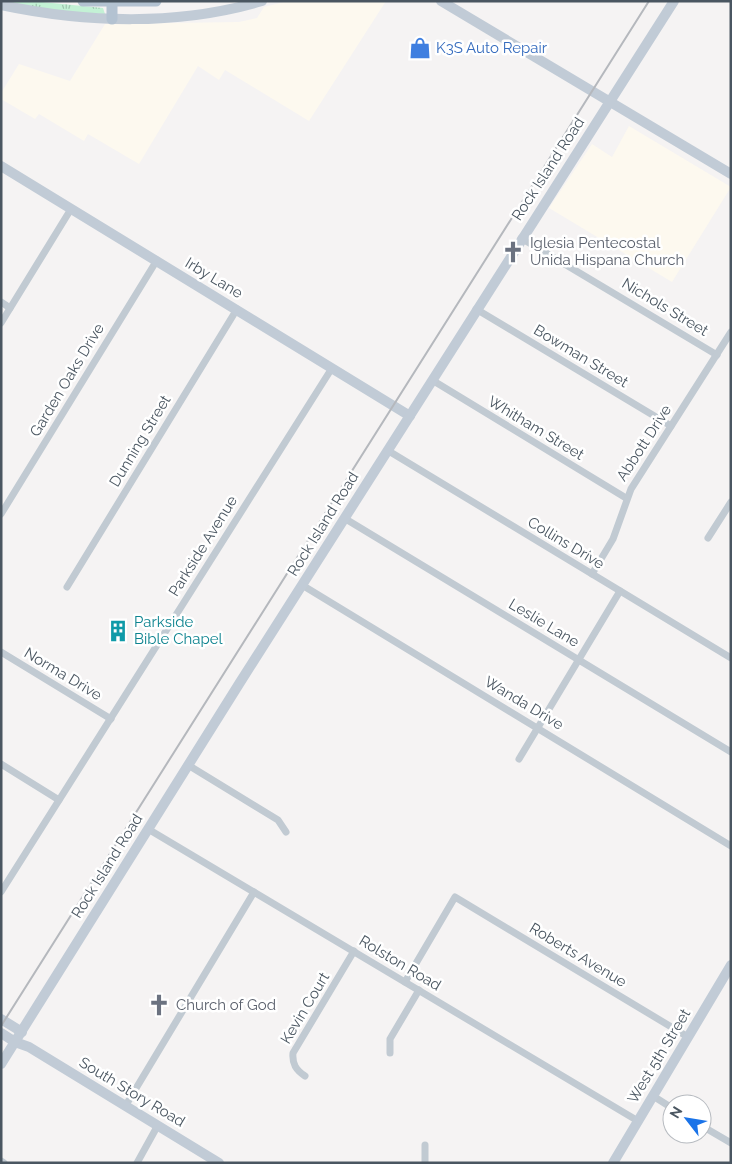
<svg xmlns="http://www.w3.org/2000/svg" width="732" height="1164" font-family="Raleway,sans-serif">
<defs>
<pattern id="grass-tufts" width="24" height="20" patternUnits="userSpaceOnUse" patternTransform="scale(1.25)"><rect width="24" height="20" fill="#c3f1d5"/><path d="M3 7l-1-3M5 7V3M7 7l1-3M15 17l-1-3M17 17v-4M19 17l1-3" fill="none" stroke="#a0c6b0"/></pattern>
</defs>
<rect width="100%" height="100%" fill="#f5f3f3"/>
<g fill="#fdf9ef">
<polygon points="288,1 386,1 309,121 225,70 219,80 198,66 139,164 88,134 84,141 39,114 35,119 1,99 1,93 19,64 70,81 105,24 239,22 257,18 264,7"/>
<polygon points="629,126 731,187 672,282 549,208 592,144 612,157"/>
</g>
<polygon fill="url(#grass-tufts)" points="1,1 32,1 103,8 105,14 63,13"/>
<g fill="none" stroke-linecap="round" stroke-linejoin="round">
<g stroke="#c1cad2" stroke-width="7">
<polyline points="521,238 717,355"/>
<polyline points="1,302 10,308"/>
<polyline points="476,309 671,426"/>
<polyline points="1,323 71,209"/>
<polyline points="432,380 626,498"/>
<polyline points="387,450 731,658"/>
<polyline points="1,514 157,260"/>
<polyline points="344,518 731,752"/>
<polyline points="708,538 731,502"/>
<polyline points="592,574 613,539 631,489 731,332"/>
<polyline points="302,585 731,846"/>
<polyline points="67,587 237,309"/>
<polyline points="1,652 111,719"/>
<polyline points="519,759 620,591"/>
<polyline points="1,764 59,800"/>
<polyline points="188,765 278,820 286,832"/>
<polyline points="148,829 638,1121"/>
<polyline points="1,892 332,368"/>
<polyline points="405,982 455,897 688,1037"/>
<polyline points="390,1053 390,1039 419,990"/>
<path d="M 305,1076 C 296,1070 292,1064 293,1053 L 354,951"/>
<polyline points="653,1096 672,1108"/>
<polyline points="126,1105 254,892"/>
<polyline points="702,1126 731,1143"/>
<polyline points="425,1145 425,1163"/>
<polyline points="1,1161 4,1163"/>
<polyline points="137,1163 158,1125"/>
</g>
<g stroke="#c1cbd6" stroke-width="10">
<polyline points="441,1 731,174"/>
<path d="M 1,5 C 86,23 178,26 262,1"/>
<polyline points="1,166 410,416"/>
<polyline points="1,1019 22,1032"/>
<polyline points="1,1033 15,1042 29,1047 219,1163"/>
<polyline points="1,1064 239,684 674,1"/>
<polyline points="613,1163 731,965"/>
</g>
<g stroke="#b3c2d1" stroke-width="11">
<polyline points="83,1 156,1"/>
<polyline points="112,19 112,1"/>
</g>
<polyline stroke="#b5b8bd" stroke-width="2" points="1,1026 649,1"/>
</g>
<defs>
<g id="shop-bare" transform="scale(1.725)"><path d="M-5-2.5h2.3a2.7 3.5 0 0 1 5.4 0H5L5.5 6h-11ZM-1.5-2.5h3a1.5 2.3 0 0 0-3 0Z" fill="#3f7fe0" stroke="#fff" stroke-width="2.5" paint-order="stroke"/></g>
<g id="church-bare" transform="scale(1.725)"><path d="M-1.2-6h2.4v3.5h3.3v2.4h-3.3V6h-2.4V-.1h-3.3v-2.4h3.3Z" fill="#6b7280" stroke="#fff" stroke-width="2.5" paint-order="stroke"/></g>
<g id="building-bare" transform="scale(1.725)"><path d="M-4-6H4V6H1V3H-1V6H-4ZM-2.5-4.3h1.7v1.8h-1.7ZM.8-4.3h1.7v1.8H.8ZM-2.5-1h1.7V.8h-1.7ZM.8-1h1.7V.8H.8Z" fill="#0f9aa8" stroke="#fff" stroke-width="2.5" paint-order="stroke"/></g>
</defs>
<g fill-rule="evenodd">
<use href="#shop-bare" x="420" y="48"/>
<use href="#church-bare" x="513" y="252"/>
<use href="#building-bare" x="118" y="631"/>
<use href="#church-bare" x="159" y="1005"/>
</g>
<g text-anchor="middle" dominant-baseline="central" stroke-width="5" stroke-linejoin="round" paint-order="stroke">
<g font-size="15" fill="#366cbe" stroke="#fff" text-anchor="start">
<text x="436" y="48">K3S Auto Repair</text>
</g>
<g font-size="15" fill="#4a5661" stroke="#fff">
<text transform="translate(548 169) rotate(-57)">Rock Island Road</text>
<text transform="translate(214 278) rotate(31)">Irby Lane</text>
<text transform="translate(665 307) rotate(31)">Nichols Street</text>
<text transform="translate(581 356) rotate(31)">Bowman Street</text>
<text transform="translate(67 380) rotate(-59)">Garden Oaks Drive</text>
<text transform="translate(536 428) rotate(31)">Whitham Street</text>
<text transform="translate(140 441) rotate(-59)">Dunning Street</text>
<text transform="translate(644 443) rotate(-57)">Abbott Drive</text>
<text transform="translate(323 524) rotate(-58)">Rock Island Road</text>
<text transform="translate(566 543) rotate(31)">Collins Drive</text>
<text transform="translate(203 546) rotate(-58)">Parkside Avenue</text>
<text transform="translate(544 623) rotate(31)">Leslie Lane</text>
<text transform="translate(63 674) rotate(31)">Norma Drive</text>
<text transform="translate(524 703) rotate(31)">Wanda Drive</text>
<text transform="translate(107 866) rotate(-58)">Rock Island Road</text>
<text transform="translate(578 955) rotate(31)">Roberts Avenue</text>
<text transform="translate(400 963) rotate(31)">Rolston Road</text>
<text transform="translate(305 1008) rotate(-59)">Kevin Court</text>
<text transform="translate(659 1056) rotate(-59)">West 5th Street</text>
<text transform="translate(132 1092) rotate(31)">South Story Road</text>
</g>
<g font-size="15" fill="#5b616d" stroke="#fff" text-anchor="start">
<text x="530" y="243">Iglesia Pentecostal<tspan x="530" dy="17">Unida Hispana Church</tspan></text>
<text x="176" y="1005">Church of God</text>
</g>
<g font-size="15" fill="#0d838f" stroke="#fff" text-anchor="start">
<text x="134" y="622">Parkside<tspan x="134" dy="17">Bible Chapel</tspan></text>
</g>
</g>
<rect width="732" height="1164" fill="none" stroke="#4a5661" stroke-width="5"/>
<g transform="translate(687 1119) rotate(301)"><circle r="24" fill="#ffffff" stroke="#b7bbc0"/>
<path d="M0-4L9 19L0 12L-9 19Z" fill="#1a73e8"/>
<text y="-8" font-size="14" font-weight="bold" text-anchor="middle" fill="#4a5661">N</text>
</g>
</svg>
